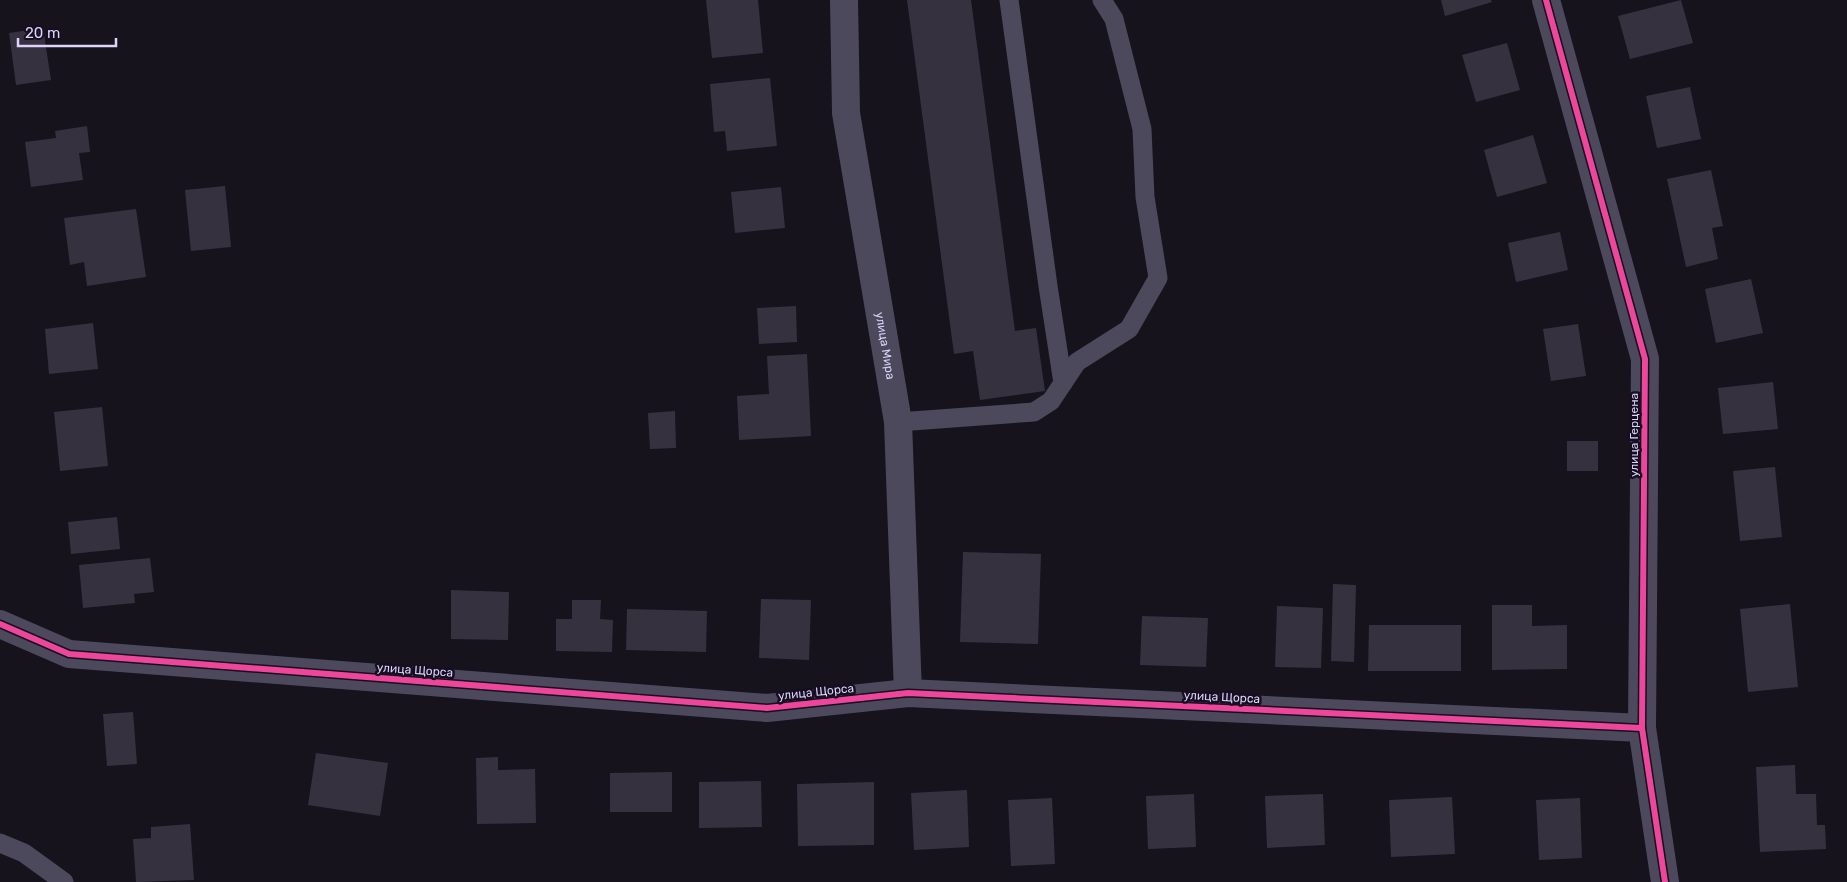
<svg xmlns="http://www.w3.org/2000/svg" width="1847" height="882" font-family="Rubik,sans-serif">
<rect width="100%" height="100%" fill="#16131d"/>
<g fill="#36313f">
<polygon points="706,0 758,0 763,53 712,58"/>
<polygon points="907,0 971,0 1015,331 1036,328 1045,391 980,400 973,351 954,354"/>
<polygon points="1441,0 1491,0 1492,2 1445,16"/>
<polygon points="1681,0 1693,43 1630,59 1618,16"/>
<polygon points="43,28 51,80 16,85 9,33"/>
<polygon points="1507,43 1520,90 1476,102 1462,55"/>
<polygon points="770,78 777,146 727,151 725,131 714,132 710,84"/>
<polygon points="1690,87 1701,139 1657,148 1646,96"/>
<polygon points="87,126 90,152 79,153 83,180 31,187 25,142 56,138 55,131"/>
<polygon points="1533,135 1547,183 1497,197 1484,150"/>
<polygon points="1711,170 1723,226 1712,228 1718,259 1686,267 1667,179"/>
<polygon points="225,186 231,247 191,251 185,190"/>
<polygon points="781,187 785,228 735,233 731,192"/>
<polygon points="136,209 146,277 87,286 84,262 70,265 64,218"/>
<polygon points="1560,232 1568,270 1516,282 1508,243"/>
<polygon points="1751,279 1763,333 1716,343 1705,289"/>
<polygon points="796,306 797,342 759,344 757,308"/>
<polygon points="93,323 98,369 49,374 45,329"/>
<polygon points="1578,324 1586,376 1551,381 1543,329"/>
<polygon points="807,354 811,436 739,440 737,396 769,394 767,356"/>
<polygon points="1773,382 1778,429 1723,434 1718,388"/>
<polygon points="102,407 108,466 60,471 54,412"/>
<polygon points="675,411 676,448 650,449 648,413"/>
<rect x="1567" y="441" width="31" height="30"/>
<polygon points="1775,467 1782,537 1740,541 1733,471"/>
<polygon points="117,517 120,549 71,554 68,522"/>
<polygon points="963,552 1041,554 1038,644 960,642"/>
<polygon points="150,558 154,592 134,594 135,603 83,608 79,565"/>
<polygon points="1333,584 1356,585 1354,662 1331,661"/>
<polygon points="451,590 509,592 508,640 451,639"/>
<polygon points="761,599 811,600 809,660 759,658"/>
<polygon points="572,600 601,600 600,619 613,620 612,652 556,651 556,619 572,619"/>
<polygon points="1790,604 1798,687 1748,692 1740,609"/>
<polygon points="1492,605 1532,605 1532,626 1567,625 1567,669 1492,670"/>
<polygon points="1277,606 1323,608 1321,668 1275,667"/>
<polygon points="627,609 707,611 706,652 626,650"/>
<polygon points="1142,616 1208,618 1206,667 1140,665"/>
<polygon points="1369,625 1461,625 1461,671 1368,671"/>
<polygon points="133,712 137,764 107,766 103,714"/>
<polygon points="316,753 388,763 380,816 308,805"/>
<polygon points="498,757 498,770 535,769 536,823 477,824 476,758"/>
<polygon points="1795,765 1796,794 1816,794 1817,825 1825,825 1826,849 1760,852 1756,767"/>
<polygon points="672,772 672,812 610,812 610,773"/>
<polygon points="761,781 762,827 699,828 699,782"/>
<polygon points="874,782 874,845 798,846 797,784"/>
<polygon points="967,790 969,847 914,850 911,793"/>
<polygon points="1194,794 1196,847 1148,849 1146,796"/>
<polygon points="1323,794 1325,845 1267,848 1265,796"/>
<polygon points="1452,797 1455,854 1391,857 1389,800"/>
<polygon points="1052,798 1055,864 1011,866 1008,800"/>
<polygon points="1580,798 1582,858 1539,860 1536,800"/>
<polygon points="190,824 194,880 136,882 133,839 151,838 151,827"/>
</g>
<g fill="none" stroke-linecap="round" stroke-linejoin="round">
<g stroke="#4c495d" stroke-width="19">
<polyline points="1009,0 1048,286 1063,383"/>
<polyline points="898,422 1034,412 1051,401 1077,362 1129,329 1158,278 1145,197 1142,129 1114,19 1102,0"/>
<polyline points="0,843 24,853 64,882"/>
</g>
<g stroke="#4c495d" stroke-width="28">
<path id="s1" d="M 844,0 L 846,113 L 898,422 L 908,693"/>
<polyline points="1546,0 1645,359 1642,728 1665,882"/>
<polyline points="0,624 69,654 767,708 908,693 1642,728"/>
</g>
<g stroke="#150f21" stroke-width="9">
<g id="cycleway">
<polyline points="1546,0 1645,359 1642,728 1665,882"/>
<polyline points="0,624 69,654 767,708 908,693 1642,728"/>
</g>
</g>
<use href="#cycleway" stroke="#ed469a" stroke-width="6"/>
</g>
<g text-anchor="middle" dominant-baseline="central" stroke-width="5" stroke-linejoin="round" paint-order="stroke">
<g font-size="12" fill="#ddd3fb" stroke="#150f21">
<text stroke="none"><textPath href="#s1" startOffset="349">улица Мира</textPath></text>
<text transform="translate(1634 435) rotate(-90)">улица Герцена</text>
<text transform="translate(415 670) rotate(4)">улица Щорса</text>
<text transform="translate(816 692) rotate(-6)">улица Щорса</text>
<text transform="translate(1222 697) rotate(3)">улица Щорса</text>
</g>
</g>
<path d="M18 38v8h98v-8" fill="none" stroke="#ddd3fb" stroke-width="2.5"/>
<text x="25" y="38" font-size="15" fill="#ddd3fb" stroke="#150f21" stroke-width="4" paint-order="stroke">20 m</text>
</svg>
